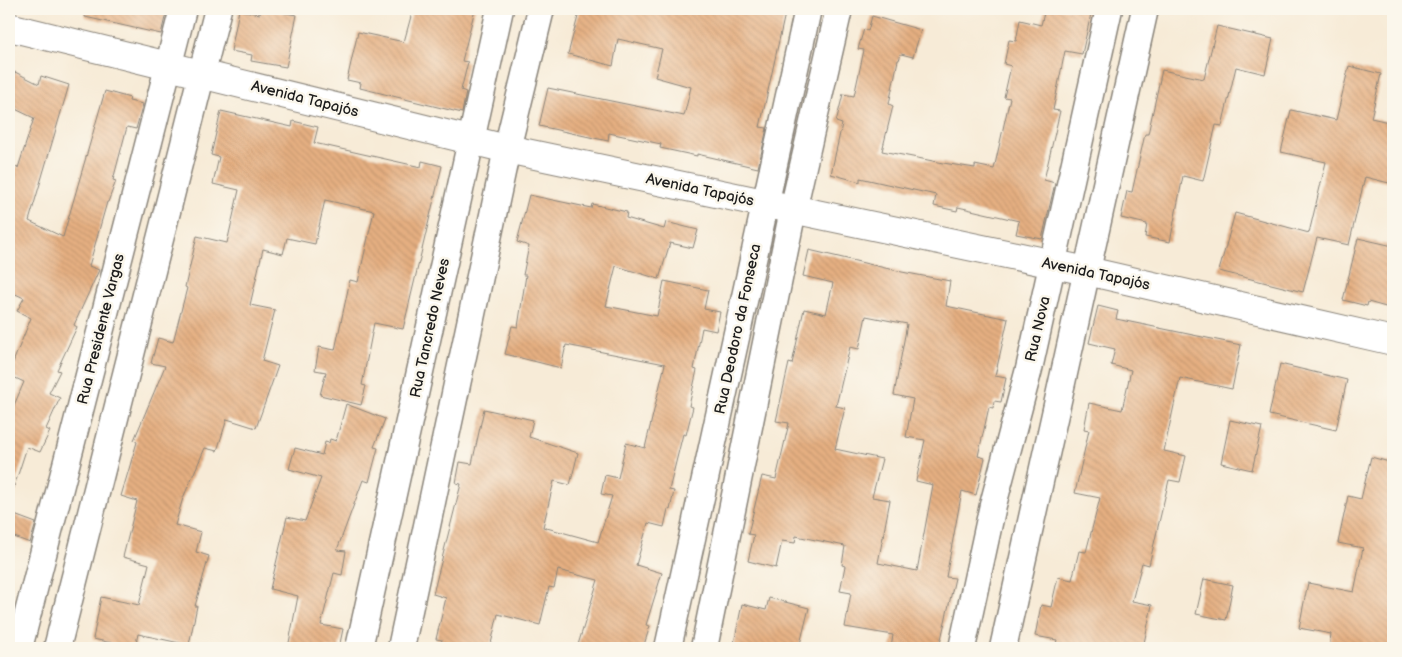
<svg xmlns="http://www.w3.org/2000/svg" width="1402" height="657" font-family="'Balsamiq Sans',sans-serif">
<defs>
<pattern id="building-back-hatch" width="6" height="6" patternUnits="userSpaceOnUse" patternTransform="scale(1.25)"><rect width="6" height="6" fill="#e5af81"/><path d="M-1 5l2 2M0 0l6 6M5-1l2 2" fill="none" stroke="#c4966f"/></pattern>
</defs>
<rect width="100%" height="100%" fill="#fbf7ec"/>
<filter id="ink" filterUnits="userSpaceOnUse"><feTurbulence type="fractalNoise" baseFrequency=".02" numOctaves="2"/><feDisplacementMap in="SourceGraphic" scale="10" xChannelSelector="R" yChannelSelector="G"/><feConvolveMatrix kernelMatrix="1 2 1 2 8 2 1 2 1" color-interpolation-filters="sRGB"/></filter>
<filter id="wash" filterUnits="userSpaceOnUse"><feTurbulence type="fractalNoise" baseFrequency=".0096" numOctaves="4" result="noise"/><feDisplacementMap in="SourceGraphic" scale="20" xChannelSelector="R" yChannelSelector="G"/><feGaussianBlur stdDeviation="1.12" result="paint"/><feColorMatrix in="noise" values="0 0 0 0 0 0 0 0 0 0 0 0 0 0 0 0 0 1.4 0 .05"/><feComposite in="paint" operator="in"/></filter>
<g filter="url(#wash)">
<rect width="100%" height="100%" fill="#f7ebd7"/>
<g id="blocks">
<g fill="url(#building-back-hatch)" fill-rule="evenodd">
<polygon points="86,9 167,9 161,34 85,17"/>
<polygon points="261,9 297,15 286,67 251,61 252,55 231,51 239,10 260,14"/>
<polygon points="413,9 475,9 462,61 468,62 461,90 466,92 462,113 360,88 361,83 347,80 358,32 404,42"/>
<polygon points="580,9 786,9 760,127 767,128 758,168 697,154 697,156 660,148 661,144 609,133 608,141 539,126 548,88 684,116 691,87 655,77 662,49 618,39 613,66 568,54"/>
<polygon points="1045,9 1092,9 1082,54 1065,51 1053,110 1060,111 1044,180 1055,183 1042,239 1016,234 1019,221 958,207 957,211 934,206 936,195 860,178 860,182 831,174 842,124 836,122 843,94 854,96 864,50 858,49 864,29 868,31 872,16 921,30 913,57 901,54 899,60 898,60 889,104 893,106 882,151 943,163 975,168 975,165 994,169 1010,98 1004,97 1011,66 1004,64 1009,40 1016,41 1020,20 1041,25"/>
<polygon points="1217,26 1273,39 1265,74 1236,67 1222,126 1216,125 1203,181 1183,176 1170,242 1145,237 1147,224 1121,218 1127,191 1132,192 1145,134 1148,134 1162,70 1204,79"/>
<polygon points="1349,66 1381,74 1371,118 1393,123 1393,184 1365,177 1349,245 1317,238 1303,292 1219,271 1235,213 1309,233 1326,162 1281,152 1291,110 1336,120"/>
<polygon points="15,72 39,84 41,76 69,85 29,221 63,237 105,91 130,98 129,101 143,104 136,129 127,127 113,180 116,181 108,202 107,202 89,266 99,270 74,325 77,327 57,370 60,371 49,393 60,398 46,429 50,431 40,452 27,447 13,490 9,490 9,417 24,382 9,375 9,372 31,318 17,311 24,298 9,291 9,163 18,168 34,118 9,106 9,86"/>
<polygon points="221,111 292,127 293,121 318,127 314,143 421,167 422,161 442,166 403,329 374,323 362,385 366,386 361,405 320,395 326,372 315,370 319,347 335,350 350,280 358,282 374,211 325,200 315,244 287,238 283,254 263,249 250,305 275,310 262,361 278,366 256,428 227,419 217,451 205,448 183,498 175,525 201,532 196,552 209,556 195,606 197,606 189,645 138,634 135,648 93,639 101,597 139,605 149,564 123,557 137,501 121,496 137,442 134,440 165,366 151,363 158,338 173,342 187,288 185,287 197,236 227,243 239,190 213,184 219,157 211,155"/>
<polygon points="529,195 591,208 592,204 627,212 626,218 664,229 666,222 698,230 693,248 670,243 659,279 616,266 606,306 657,316 664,281 708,290 704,309 720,312 716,331 702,328 694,369 697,370 689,406 693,407 686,435 683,434 669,490 674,491 670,510 668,509 664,527 648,523 636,565 662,573 646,625 650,626 643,648 577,648 598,580 558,570 554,588 549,587 540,625 498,614 490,648 440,648 442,640 436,639 446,598 433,594 461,484 456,483 460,462 472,464 484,409 533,420 529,437 578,453 570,485 554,481 543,527 598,542 612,496 601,494 605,475 618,478 626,443 645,448 665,364 566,345 561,368 505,354 512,326 518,327 526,275 523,275 529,246 517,242"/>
<polygon points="1358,238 1393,246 1393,309 1368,302 1367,306 1343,300"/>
<path d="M 809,250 L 902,272 L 950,281 L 946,306 L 1008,319 L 995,376 L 1006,378 L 1001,402 L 994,401 L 993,408 L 989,407 L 978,456 L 985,458 L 976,495 L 962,491 L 946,577 L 955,578 L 939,648 L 891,648 L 893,635 L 845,627 L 851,593 L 840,591 L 845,566 L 842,565 L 845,546 L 796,536 L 795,543 L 782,541 L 776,568 L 748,561 L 754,535 L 748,534 L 762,476 L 776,479 L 789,423 L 776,421 L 789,363 L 792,364 L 804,309 L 826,314 L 833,283 L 803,276 ZM 866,316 L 907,324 L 894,395 L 913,399 L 906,437 L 925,440 L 916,481 L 933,485 L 917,571 L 878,563 L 890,500 L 872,497 L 882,459 L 835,449 L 845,408 L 836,406 L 850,347 L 859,349 Z"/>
<polygon points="1098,306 1118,311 1116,319 1241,345 1232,389 1180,378 1164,451 1186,456 1180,482 1169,480 1149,565 1142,563 1132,601 1152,605 1143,648 1055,648 1057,640 1035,636 1041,605 1051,607 1058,577 1072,580 1079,551 1086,552 1100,498 1075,493 1089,430 1084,429 1089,403 1122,410 1131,370 1111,365 1115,349 1089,343"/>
<polygon points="1280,364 1347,380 1336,430 1269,415"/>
<polygon points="346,404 385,419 374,447 378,448 369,482 363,480 337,550 346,551 342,575 334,573 321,625 343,629 339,648 288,648 298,596 270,589 287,517 305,521 321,478 289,469 295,448 322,455 325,442 329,443 330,439 336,441"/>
<polygon points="1230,420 1262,427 1252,470 1221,463"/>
<polygon points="1371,457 1393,463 1393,637 1391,648 1329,648 1331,634 1299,628 1305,597 1308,583 1354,592 1363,548 1338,543 1348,496 1361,499"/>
<polygon points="9,513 36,523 30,543 9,535"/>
<polygon points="1204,579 1233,585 1226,620 1196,614"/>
<polygon points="769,598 809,608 799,648 733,648 742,604 766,610"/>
</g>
</g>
</g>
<g filter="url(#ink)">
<use href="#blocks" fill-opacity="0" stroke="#8a847a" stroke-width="1"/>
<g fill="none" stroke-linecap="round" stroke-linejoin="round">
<g stroke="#8a847a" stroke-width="29">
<g id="street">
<polyline points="19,648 183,9"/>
<polyline points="57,648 218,9"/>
<polyline points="359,648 500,9"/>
<polyline points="401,648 507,149 541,9"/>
<polyline points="668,648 808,9"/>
<polyline points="704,648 793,210 839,9"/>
<polyline points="962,648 993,505 1029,369 1109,9"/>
<polyline points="1003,648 1145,9"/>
</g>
</g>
<g stroke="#8a847a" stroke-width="30">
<polyline id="secondary" points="9,27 507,149 1087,271 1393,341"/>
</g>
<use href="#street" stroke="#fff" stroke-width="26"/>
<use href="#secondary" stroke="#fff" stroke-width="28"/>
</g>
</g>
<g text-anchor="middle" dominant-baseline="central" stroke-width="5" stroke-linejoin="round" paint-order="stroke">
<g font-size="15" fill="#1c1c1c" stroke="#fbf7ec">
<text transform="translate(305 99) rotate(14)">Avenida Tapajós</text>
<text transform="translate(700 190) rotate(12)">Avenida Tapajós</text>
<text transform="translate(1096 274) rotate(12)">Avenida Tapajós</text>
<text transform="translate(430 328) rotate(-78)">Rua Tancredo Neves</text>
<text transform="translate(101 329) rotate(-76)">Rua Presidente Vargas</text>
<text transform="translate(738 329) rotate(-78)">Rua Deodoro da Fonseca</text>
<text transform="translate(1038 329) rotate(-77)">Rua Nova</text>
</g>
</g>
<rect width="1402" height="657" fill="none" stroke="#fbf7ec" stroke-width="30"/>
</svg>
